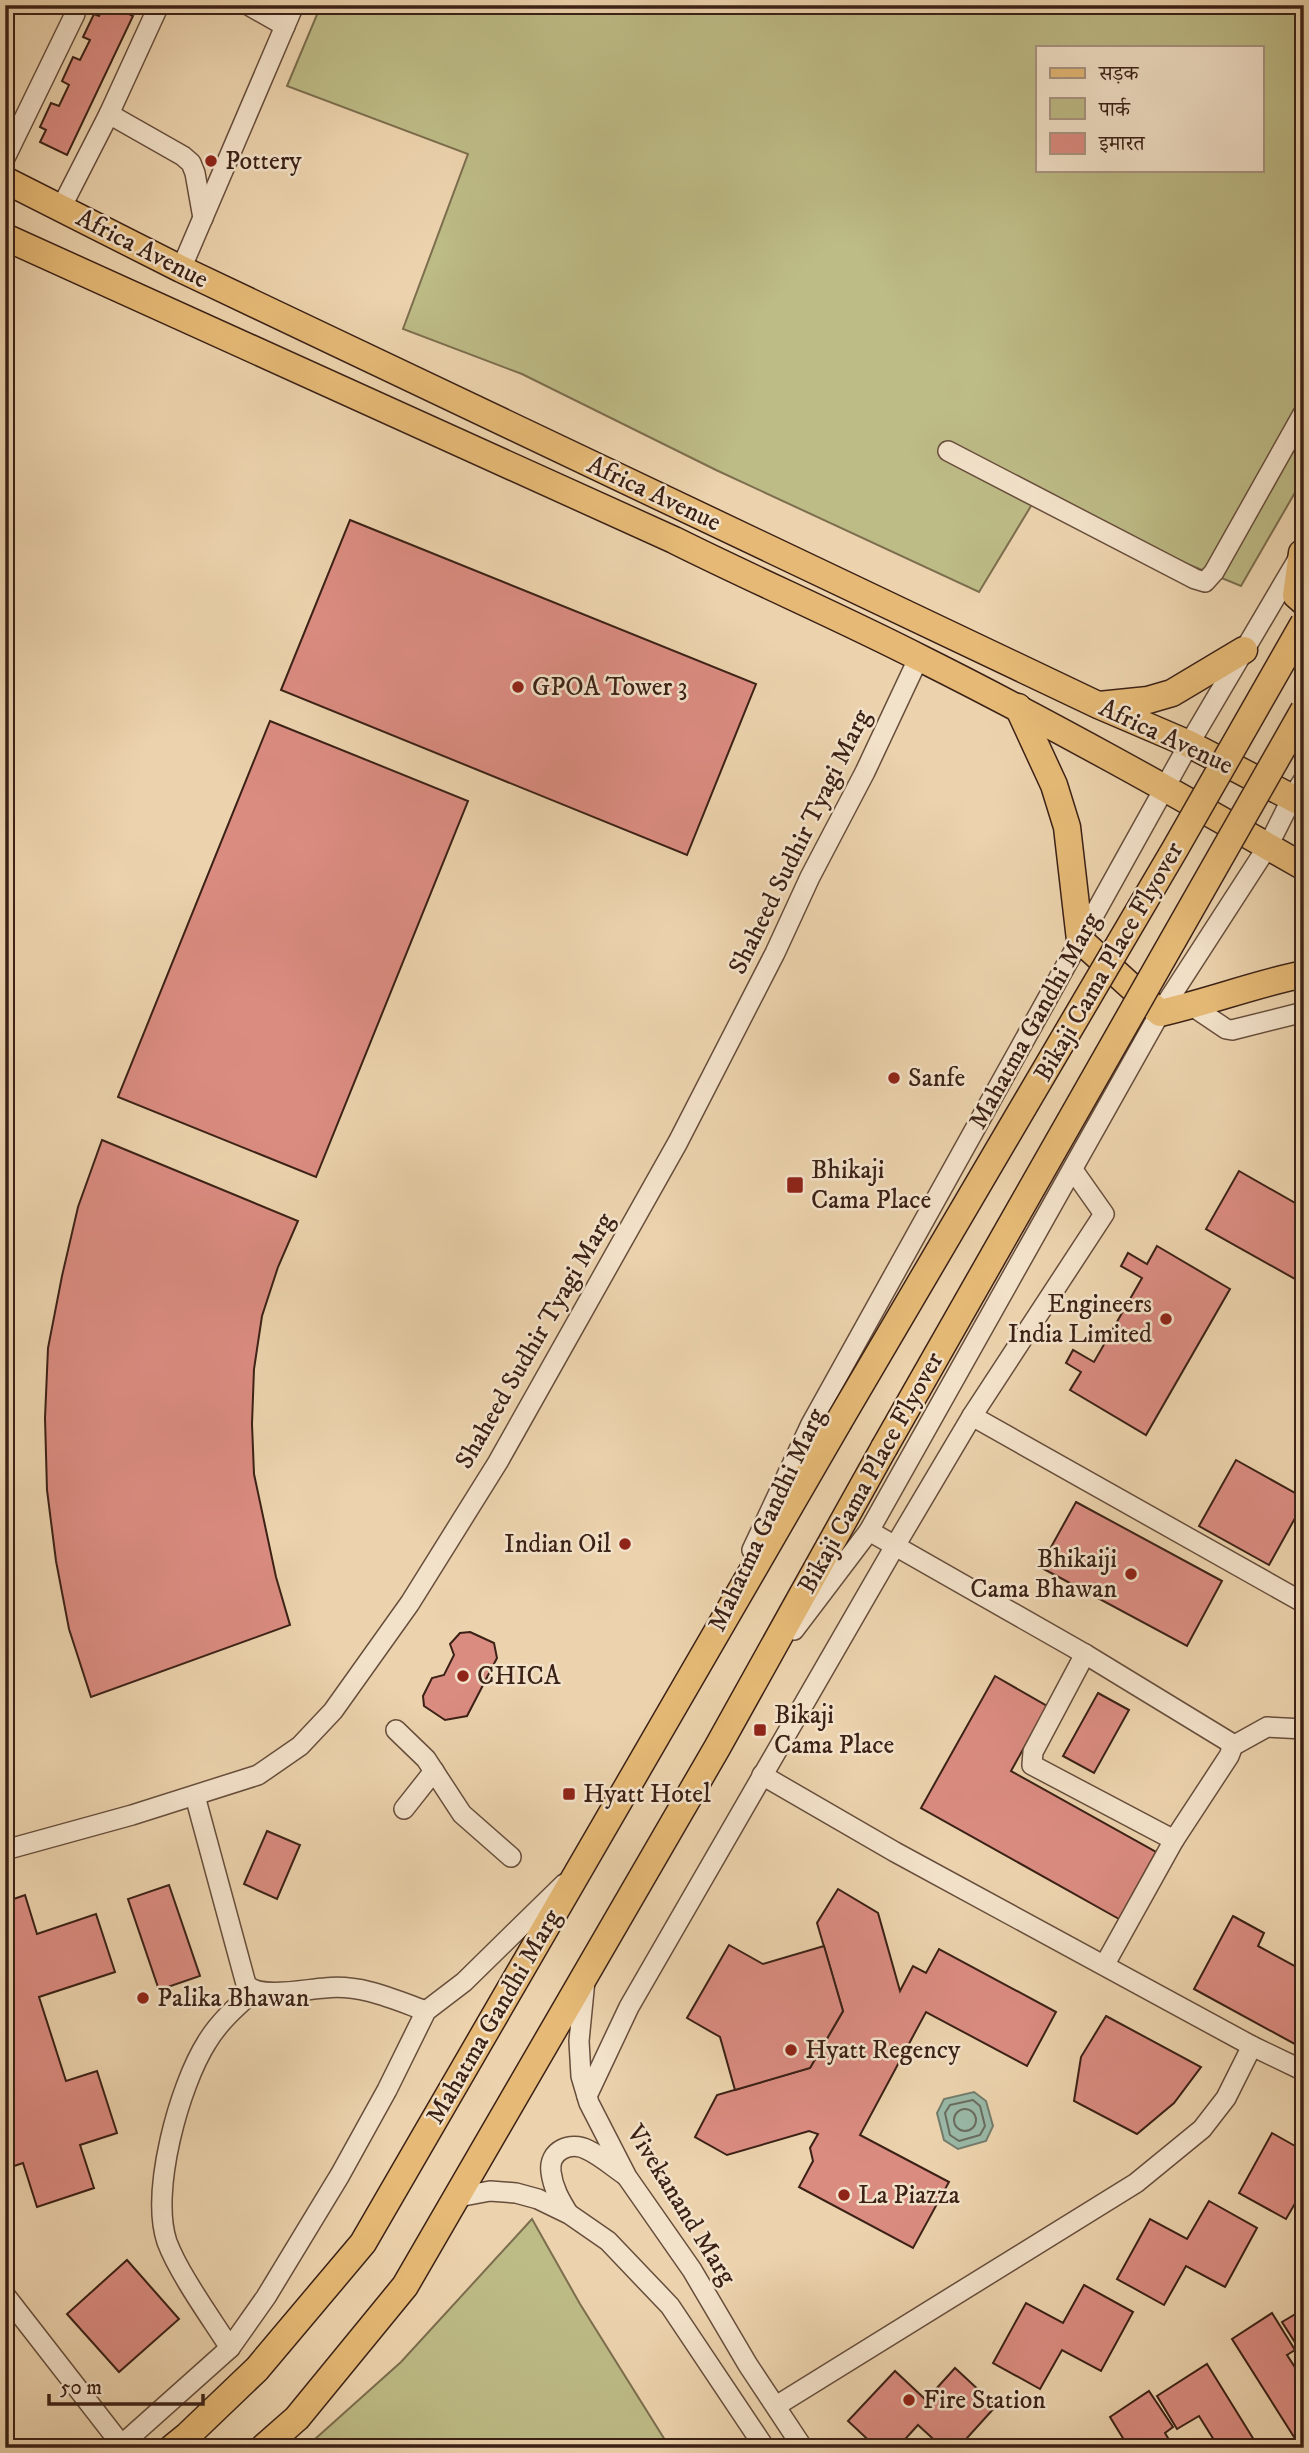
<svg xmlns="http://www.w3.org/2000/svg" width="1309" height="2453" font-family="'IM FELL DW Pica','Noto Serif Devanagari',serif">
<rect width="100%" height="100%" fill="#ecd3ad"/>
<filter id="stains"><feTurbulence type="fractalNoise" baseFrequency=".00286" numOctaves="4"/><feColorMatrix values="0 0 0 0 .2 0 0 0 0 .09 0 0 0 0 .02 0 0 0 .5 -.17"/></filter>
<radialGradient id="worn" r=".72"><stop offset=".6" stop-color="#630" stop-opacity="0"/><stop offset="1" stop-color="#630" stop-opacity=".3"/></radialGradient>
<g fill="#bdbb86" stroke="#7c6e4e" stroke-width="2" fill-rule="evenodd">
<path d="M 321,5 L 1304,5 L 1304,477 L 1241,586 L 1034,501 L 979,592 L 716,470 L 522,374 L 403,329 L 468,154 L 287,86 ZM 1038,47 L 1262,47 L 1262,170 L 1038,170 Z"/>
<polygon points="532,2219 580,2304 670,2448 305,2448 401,2362"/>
</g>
<polygon fill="#99b8a6" stroke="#737c6c" stroke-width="2" points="974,2092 986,2101 993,2126 986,2141 958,2149 944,2140 937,2113 944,2099"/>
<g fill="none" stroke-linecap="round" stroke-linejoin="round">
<g stroke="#6a6c5e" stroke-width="2">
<polygon points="973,2100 980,2106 985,2126 980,2135 959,2141 950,2135 945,2113 950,2105"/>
<circle cx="965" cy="2120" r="11"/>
</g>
</g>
<g fill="#db8c81" stroke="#3b2116" stroke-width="2">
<polygon points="104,5 111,5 133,16 67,155 40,142 46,130 40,127 51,103 59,106 69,85 62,81 73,57 80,60 90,40 83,37 94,14 99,16"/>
<polygon points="350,520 756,684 687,855 281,690"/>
<polygon points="270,721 468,801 316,1177 118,1097"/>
<polygon points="102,1140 298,1221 278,1267 262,1316 254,1369 252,1424 254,1474 276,1577 290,1625 91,1697 69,1629 56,1561 47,1490 45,1418 48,1348 62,1276 78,1207"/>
<polygon points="1239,1171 1304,1208 1304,1284 1206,1229"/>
<polygon points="1157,1246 1230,1289 1146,1435 1070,1390 1081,1372 1066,1363 1073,1350 1094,1362 1142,1278 1121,1266 1128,1253 1147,1264"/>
<polygon points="1236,1460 1304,1498 1304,1502 1269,1565 1199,1526"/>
<polygon points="1076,1502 1222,1581 1187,1646 1040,1567"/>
<polygon points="470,1632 494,1643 497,1658 467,1716 445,1720 424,1706 423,1696 432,1678 444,1675 454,1655 450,1644 460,1633"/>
<polygon points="995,1676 1047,1706 1011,1771 1156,1852 1119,1919 921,1808"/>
<polygon points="1098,1693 1129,1710 1094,1773 1063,1756"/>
<polygon points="267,1831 300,1845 277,1899 244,1884"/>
<polygon points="169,1885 200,1976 159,1990 128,1899"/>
<polygon points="838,1889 878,1913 900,1991 913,1966 926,1973 939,1949 1056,2012 1027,2066 926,2012 860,2135 949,2182 913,2248 799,2187 813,2161 810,2148 818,2134 809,2131 727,2155 695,2137 717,2095 810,2068 843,2011 817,1923"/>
<polygon points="25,1895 37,1934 96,1914 115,1972 39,1997 66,2081 97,2071 117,2133 80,2145 94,2188 37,2207 23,2163 5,2169 5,2102 11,2100 5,2081 5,1902"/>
<polygon points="1233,1916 1264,1933 1258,1946 1304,1971 1304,2049 1194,1989"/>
<polygon points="729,1945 763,1964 824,1946 843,2011 810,2068 735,2090 720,2037 687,2018"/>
<polygon points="1106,2016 1201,2067 1174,2103 1137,2134 1074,2101 1081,2057"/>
<polygon points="1272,2133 1304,2151 1304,2188 1286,2219 1239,2193"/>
<polygon points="1209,2201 1257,2228 1225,2287 1186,2266 1164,2305 1117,2279 1150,2219 1187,2239"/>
<polygon points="127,2260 179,2319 119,2372 67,2314"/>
<polygon points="1084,2285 1133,2312 1101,2371 1062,2350 1040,2389 993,2363 1026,2303 1063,2323"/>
<polygon points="1304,2309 1304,2355 1303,2355 1282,2322"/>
<polygon points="1272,2313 1295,2350 1287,2355 1304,2381 1304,2448 1301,2448 1232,2339"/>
<polygon points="1207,2364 1259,2448 1219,2448 1199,2416 1177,2429 1157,2396"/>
<polygon points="955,2368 996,2406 958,2448 943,2448 918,2425 897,2448 877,2448 848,2421 895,2371 926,2400"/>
<polygon points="1149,2391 1173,2427 1165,2433 1174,2448 1129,2448 1110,2417"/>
</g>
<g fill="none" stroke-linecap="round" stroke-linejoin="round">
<g stroke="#674e3c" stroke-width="22">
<g id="minor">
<polyline points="248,5 285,26"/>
<polyline points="109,114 183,156 191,163 195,173 203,218"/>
<polyline points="5,158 75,14 75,5"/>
<polyline points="61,208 109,114 159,5"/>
<polyline points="181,269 294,5"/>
<polyline points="948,451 1195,579 1205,582 1214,572 1304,412"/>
<polyline points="1192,1006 1226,1029 1232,1030 1304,1012"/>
<polyline points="972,1416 1304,1603"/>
<polyline points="869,1531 1085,1654 1231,1743 1231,1751 1229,1756 1174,1840 1105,1964"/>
<polyline points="752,1550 811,1424 1189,744 1298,559"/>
<polyline points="794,1630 869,1531 1160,1013 1268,846 1292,798 1304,779"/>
<polyline points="1085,1654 1033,1752 1032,1765 1174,1840"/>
<polyline points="396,1730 426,1759 462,1814 511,1857"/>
<polyline points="1231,1747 1267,1727 1304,1729"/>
<polyline points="762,1775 895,1852 1252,2046 1304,2071"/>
<path d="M 195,1796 L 246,1984 C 259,2000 305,1989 325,1988 C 361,1984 393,1999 426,2011"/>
<polyline points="404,1809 434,1771"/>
<polyline points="5,1850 132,1815 258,1775 300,1746 333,1711 410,1603 498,1462 678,1142 775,953 810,877 865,772 919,657"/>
<polyline points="585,1980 579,2041 581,2076 589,2103 627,2177 692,2270 748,2365 803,2448"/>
<polyline points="587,2096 629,2007 895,1546 972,1416 1104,1214 1073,1170"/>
<polyline points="458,2197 490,2191 516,2193 538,2199 569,2214 608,2241 670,2306 765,2448"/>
<path d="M 568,2213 C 560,2200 553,2188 551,2172 C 548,2150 571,2141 588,2150 C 601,2156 613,2167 625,2175"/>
<polyline points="5,2295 124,2448"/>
<path d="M 230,2348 C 211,2318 179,2274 167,2242 C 150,2192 179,2086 207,2042 C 219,2022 237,2006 254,1991"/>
<polyline points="776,2406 1136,2183 1202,2129 1226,2098 1252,2046"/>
<polyline points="118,2448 230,2348 266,2297 340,2175 387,2090 426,2011 464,1982 564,1884"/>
</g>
</g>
<g stroke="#3b2116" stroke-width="29">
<g id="major">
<polyline points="5,180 181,269 1098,705 1189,744 1304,804"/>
<path d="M 5,237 L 674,540 C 756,581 840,617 922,659 C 1052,724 1178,795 1304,867"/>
<polyline points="1302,553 1296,595 1304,602"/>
<polyline points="1099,705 1148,700 1172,693 1244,650"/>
<path d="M 1018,707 L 1054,785 L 1067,827 L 1080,940 L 1160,1013 C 1209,1002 1255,984 1304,974"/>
<polyline points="172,2448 188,2435 257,2369 363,2243 838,1423"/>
<polyline points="263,2448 297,2418 405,2286 717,1748 884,1448"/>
</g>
</g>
<use href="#minor" stroke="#f3e2ca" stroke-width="19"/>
<use href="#major" stroke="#e6ba76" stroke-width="26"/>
<g stroke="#3b2116" stroke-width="29" stroke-linecap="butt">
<g id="major-bridge">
<polyline points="838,1423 1175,849 1304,623"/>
<polyline points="884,1448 1304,710"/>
</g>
</g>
<use href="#major-bridge" stroke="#e6ba76" stroke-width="26"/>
</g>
<g fill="#8f2418" stroke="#f3e2ca" stroke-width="2.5">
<circle cx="211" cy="161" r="7"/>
<circle cx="518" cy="687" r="7"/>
<circle cx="894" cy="1078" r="7"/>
<rect x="786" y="1176" width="18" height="18" rx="3.5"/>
<circle cx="1166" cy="1319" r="7"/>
<circle cx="625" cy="1544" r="7"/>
<circle cx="1131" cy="1574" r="7"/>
<circle cx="463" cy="1676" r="7"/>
<rect x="753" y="1723" width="14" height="14" rx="3.5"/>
<rect x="562" y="1787" width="14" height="14" rx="3.5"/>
<circle cx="143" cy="1998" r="7"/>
<circle cx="791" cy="2050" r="7"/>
<circle cx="844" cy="2195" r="7"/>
<circle cx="909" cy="2400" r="7"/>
</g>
<g text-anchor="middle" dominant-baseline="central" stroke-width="5" stroke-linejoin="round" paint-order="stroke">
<g font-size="26" fill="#3b2116" stroke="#f3e2ca" text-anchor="start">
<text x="225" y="161">Pottery</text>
<text x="532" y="687">GPOA Tower 3</text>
<text x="908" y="1078">Sanfe</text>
<text x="811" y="1170">Bhikaji<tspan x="811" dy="30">Cama Place</tspan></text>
<text x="1152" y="1304" text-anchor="end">Engineers<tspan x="1152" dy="30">India Limited</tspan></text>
<text x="611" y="1544" text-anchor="end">Indian Oil</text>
<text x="1117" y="1559" text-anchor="end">Bhikaiji<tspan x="1117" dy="30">Cama Bhawan</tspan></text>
<text x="477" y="1676">CHICA</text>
<text x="774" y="1715">Bikaji<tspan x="774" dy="30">Cama Place</tspan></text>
<text x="583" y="1794">Hyatt Hotel</text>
<text x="157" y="1998">Palika Bhawan</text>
<text x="805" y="2050">Hyatt Regency</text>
<text x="858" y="2195">La Piazza</text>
<text x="923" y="2400">Fire Station</text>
</g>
<g font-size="26" fill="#3b2116" stroke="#f3e2ca">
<text transform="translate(142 249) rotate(27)">Africa Avenue</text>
<text transform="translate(654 494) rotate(25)">Africa Avenue</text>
<text transform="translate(1166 737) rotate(25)">Africa Avenue</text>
<text transform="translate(800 842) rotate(-64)">Shaheed Sudhir Tyagi Marg</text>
<text transform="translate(1109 962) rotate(-60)">Bikaji Cama Place Flyover</text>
<text transform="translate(1035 1021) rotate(-61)">Mahatma Gandhi Marg</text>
<text transform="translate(535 1341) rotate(-60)">Shaheed Sudhir Tyagi Marg</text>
<text transform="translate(871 1473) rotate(-61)">Bikaji Cama Place Flyover</text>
<text transform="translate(767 1520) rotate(-65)">Mahatma Gandhi Marg</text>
<text transform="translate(494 2017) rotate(-60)">Mahatma Gandhi Marg</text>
<text transform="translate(681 2205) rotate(58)">Vivekanand Marg</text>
</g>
</g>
<rect width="1309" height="2453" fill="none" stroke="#ecd3ad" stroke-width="28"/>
<rect x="7" y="7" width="1295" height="2439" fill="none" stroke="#3b2116" stroke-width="3.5"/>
<rect x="14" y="14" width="1281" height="2425" fill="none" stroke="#3b2116" stroke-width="2"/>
<rect x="1036" y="46" width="228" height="126" fill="#f3e2ca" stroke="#a99582" stroke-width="2"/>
<rect x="1050" y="68" width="35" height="10" fill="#e6ba76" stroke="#a99582" stroke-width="2"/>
<text x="1099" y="80" font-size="21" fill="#3b2116">सड़क</text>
<rect x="1050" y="98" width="35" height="21" fill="#bdbb86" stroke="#a99582" stroke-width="2"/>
<text x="1099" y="116" font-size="21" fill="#3b2116">पार्क</text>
<rect x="1050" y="133" width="35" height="21" fill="#db8c81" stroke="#a99582" stroke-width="2"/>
<text x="1099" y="150" font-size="21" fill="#3b2116">इमारत</text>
<path d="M49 2394v10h154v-10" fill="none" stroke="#3b2116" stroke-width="3.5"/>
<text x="60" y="2394" font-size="21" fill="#3b2116" stroke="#f3e2ca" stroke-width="5" paint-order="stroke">50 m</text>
<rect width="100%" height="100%" filter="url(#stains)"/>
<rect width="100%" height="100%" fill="url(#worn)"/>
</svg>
